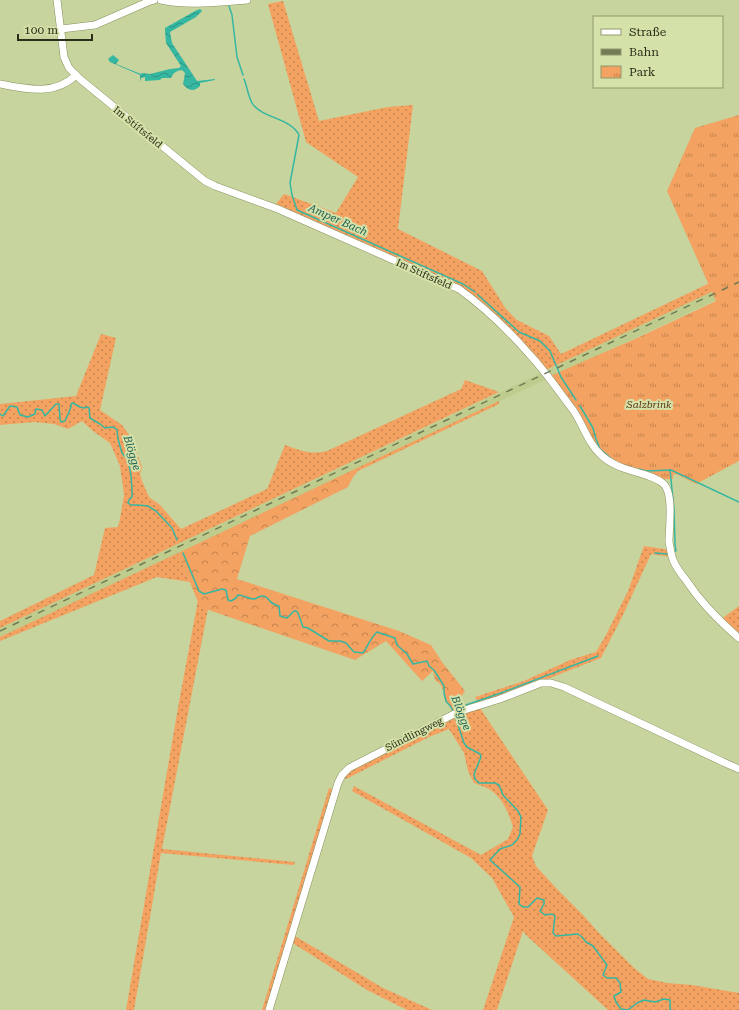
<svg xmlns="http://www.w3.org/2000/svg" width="739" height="1010" font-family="'Roboto Serif',serif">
<defs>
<pattern id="grass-dots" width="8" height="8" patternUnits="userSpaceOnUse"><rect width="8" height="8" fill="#f3a261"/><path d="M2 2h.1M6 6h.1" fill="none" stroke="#c5844f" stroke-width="1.8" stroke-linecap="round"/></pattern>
<pattern id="forest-crowns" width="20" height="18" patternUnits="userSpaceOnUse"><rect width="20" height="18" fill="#f3a261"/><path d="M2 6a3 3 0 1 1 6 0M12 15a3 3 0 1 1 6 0" fill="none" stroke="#c5844f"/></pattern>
<pattern id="park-tufts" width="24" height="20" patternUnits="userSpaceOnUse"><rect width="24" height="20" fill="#f3a261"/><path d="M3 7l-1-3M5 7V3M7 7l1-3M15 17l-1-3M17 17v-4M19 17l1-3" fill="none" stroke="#c5844f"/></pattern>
<pattern id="water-waves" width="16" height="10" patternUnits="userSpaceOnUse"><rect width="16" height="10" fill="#35b7a1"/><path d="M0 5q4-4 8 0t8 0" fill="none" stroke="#2d9582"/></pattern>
</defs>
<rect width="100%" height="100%" fill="#c7d49d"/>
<g fill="#becc8d">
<polygon points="739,279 739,289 631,340 561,372 557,365"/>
<polygon points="554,367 557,373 551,377 0,637 0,628"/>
</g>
<g fill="url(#grass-dots)">
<path d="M 283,1 L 319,121 L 388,107 L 413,105 L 398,229 L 482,271 L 506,309 L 517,320 L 549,336 L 561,354 L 739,269 L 739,279 L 546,370 C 520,340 493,310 460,286 L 276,204 L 284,194 L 336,213 L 358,177 L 306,142 L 268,4 Z"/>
<path d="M 101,334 L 116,338 L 100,410 L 122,425 L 130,436 L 142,467 L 140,474 L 142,481 L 149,497 L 160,505 L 181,529 L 267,489 L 285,445 C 302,451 309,455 327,451 L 461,389 L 465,380 L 499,392 L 0,628 L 0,621 L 94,575 L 105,528 L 118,527 L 120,519 L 124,495 L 120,466 L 110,443 L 93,431 L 82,421 L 68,429 L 54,424 L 34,422 L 0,425 L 0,404 L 76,396 Z"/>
<polygon points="499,401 499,404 358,471 357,468"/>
<polygon points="644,546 670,550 670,557 651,554 623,615 601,658 499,698 479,704 475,697 524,681 570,660 596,652 606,635 628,591"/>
<polygon points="178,553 190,582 157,577 0,641 0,637"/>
<polygon points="198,600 200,607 208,609 162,849 295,862 294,865 161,853 134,1010 126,1010 179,702"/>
<polygon points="739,606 739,636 720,620"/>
<path d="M 480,708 L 548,810 L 532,856 L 536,866 L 556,888 L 583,915 L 599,933 L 634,968 L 648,979 L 667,983 L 692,985 L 739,993 L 739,1010 L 608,1010 L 526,935 L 523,931 L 497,1010 L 483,1010 L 514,917 L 492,878 L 471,858 L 352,791 L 354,786 L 481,855 L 508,839 L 513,827 C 509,813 502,797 489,789 C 485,787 479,785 474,783 L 468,771 L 464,753 L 449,729 L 429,737 L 346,779 L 343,775 L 349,770 L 428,729 L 458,717 L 460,715 Z"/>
<polygon points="329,788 335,790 267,1010 262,1010"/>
<polygon points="293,935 383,988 432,1010 407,1010 367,990 291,942"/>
</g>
<polygon fill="url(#forest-crowns)" points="357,468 358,471 353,477 348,487 250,536 237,579 399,631 431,645 442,662 465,691 458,701 453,713 450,706 445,701 444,692 440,684 436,681 434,677 433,671 422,681 386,641 355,660 200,607 178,553"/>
<polygon fill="url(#park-tufts)" points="739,115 739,461 696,484 676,474 673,475 673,479 661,479 651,472 629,468 596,452 550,376 637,338 716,301 667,191 695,128"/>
<path fill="url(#water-waves)" d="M 200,9 L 202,11 L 196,17 L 170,32 L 172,43 L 197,81 L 215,79 L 215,80 L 200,83 L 200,86 C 194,92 188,91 183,84 L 185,73 L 182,70 C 176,71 174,72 171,78 L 162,78 L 160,80 L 145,81 L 145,77 L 141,78 L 140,82 L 140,75 L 110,62 L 108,59 L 113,55 L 119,60 L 116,64 L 141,74 L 142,73 L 150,74 L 170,69 L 179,68 L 181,66 L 166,43 L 165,30 L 165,28 L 195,11 Z"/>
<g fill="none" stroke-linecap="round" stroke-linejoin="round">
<g stroke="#35b7a1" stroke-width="1.5">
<polyline points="229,6 232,15 237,57 243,75"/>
<path d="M 244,79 C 247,86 248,96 252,103 C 261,118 291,118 299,135 L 290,183 L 292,195 L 297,210 L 463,284 L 475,292"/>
<polyline points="478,295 519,332 540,341 550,351 561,377 576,400"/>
<polyline points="580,406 593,428 596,439 600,449 613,460"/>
<polyline points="0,414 3,416 10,406 17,407 20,415 28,417 35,414 36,409 42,410 45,416 56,404 59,404 60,419 61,422 65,421 71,407 71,404 73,403 80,407 84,408 87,407 89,408 90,418 100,424 105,428 112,427 115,428 117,430 118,439 122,453 128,460 131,475 132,490 132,497 129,500 128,503 131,505 138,505 148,506 156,511 172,528 177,540"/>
<polyline points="639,469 646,471 671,470 739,502"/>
<polyline points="670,470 674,509 675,544 676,551 674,551"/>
<path d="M 183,553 L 199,591 L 204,594 L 222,589 L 226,590 L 228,600 L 231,601 L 236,598 L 238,595 C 243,595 249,599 254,599 C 257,599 259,595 263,596 C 266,596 268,599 270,601 C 272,604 276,605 279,606 L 280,616 L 287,618 L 294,611 L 296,611 L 298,613 L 303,627 L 308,628 L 329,641 L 340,641 L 346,643 L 354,652 L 363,653 C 368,646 371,637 377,632 L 395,638 L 397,645 L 407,654 L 413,664 L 427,661 L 429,666 L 434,670 L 444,686 L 444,693 L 446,701 L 451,707 L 454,713"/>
<polyline points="655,553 668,554"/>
<polyline points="466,705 498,694 598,656"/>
<polyline points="455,716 464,743 467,747 480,754 481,757 474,774 475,779 479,783 495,783 499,785 503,795 518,811 521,817 520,834 517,840 512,845 500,849 490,860 520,887 519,904 523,907 528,907 537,898 544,900 544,904 540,911 545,915 552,914 555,916 553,933 556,936 578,934 582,937 586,942 593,946 607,965 603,975 607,978 616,978 620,983 621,992 614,996 616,1002 621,1009 628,1010 637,1003 644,1000 655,1002 664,999 670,1000 670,1009 671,1010"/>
</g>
<g stroke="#87925e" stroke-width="8">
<g id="minor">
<path d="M 57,0 L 64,57 L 69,68 L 80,79 L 205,181 L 215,186 L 278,209 L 459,289 C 484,307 509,331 530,355 C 546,372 559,392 573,410 C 583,424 588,444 602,456 C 608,461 615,465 623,468 C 634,472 661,477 666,487 C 673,500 669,527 669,542 C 670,547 671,554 673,560 C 676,567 681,574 686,580 C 701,603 718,620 739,638"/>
<path d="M 161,0 C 190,6 218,2 247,0"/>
<polyline points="61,29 95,25 150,1 154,0"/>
<path d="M 0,84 C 26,89 55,96 76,75"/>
<polyline points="269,1010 338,783 342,775 349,768 458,712 500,699 541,683 551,683 564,687 723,762 739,769"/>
</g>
</g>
<use href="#minor" stroke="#fff" stroke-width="7"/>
<polyline stroke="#727b55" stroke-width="1.5" stroke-dasharray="7 7" stroke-linecap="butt" points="0,631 739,282"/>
</g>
<g text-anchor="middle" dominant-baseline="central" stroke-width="4" stroke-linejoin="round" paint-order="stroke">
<g font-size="10" fill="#2a2f19" stroke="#d4e1a9">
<text transform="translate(138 127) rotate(39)">Im Stiftsfeld</text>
<text transform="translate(424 274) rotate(24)">Im Stiftsfeld</text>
<text transform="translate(414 734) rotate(-27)">Sündlingweg</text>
</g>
<g font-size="10" font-style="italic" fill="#5b3616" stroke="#d4e1a9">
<text x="649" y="404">Salzbrink</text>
</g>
<g font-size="11" font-style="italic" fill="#1e6256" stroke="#d4e1a9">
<text transform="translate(338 220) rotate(24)">Amper Bach</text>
<text transform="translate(132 453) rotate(73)">Blögge</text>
<text transform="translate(461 713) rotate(69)">Blögge</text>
</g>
</g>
<rect x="593" y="16" width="130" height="72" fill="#d4e1a9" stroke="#909a6f"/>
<rect x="601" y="29" width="20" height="6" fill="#ffffff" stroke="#909a6f"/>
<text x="629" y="36" font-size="12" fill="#2a2f19">Straße</text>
<rect x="601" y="49" width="20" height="6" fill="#727b55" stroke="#909a6f"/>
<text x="629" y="56" font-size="12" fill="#2a2f19">Bahn</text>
<rect x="601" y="66" width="20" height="12" fill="url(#park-tufts)" stroke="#909a6f"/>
<text x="629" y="76" font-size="12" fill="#2a2f19">Park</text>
<path d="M18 34v6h74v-6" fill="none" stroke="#2a2f19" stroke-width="2"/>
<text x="24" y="34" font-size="12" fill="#2a2f19" stroke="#d4e1a9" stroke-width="3" paint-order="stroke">100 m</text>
</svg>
